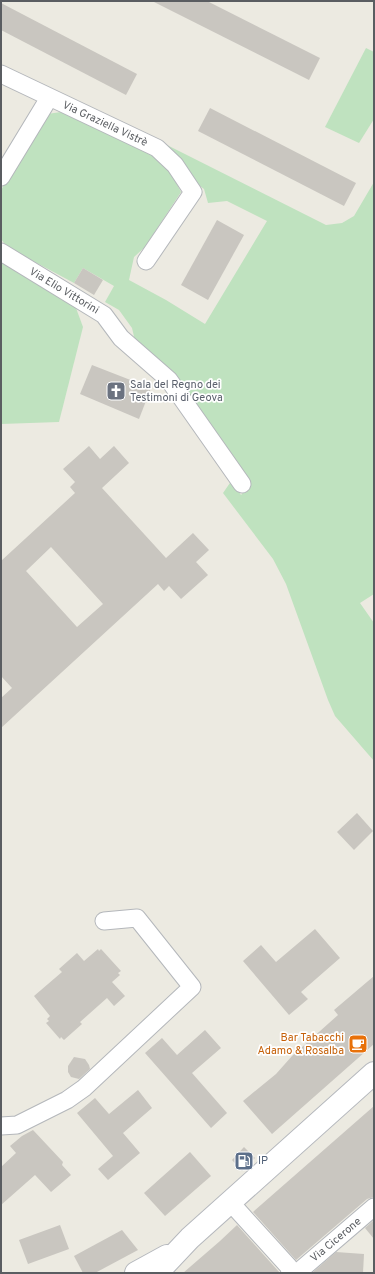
<svg xmlns="http://www.w3.org/2000/svg" width="375" height="1274" font-family="Overpass,sans-serif">
<rect width="100%" height="100%" fill="#eceae1"/>
<g fill="#bfe2bf">
<polygon points="366,48 374,52 374,119 359,143 325,127"/>
<polygon points="61,112 152,153 169,169 181,192 145,247 134,257 129,280 166,300 205,324 267,221 227,201 208,203 204,189 193,181 165,144 326,225 342,223 354,216 374,182 374,594 360,603 374,623 374,761 335,716 328,700 286,584 273,559 223,493 232,480 241,495 250,485 174,378 136,345 132,328 119,310 105,302 114,286 83,268 74,283 7,247 1,239 1,190 47,114"/>
<polygon points="1,260 53,290 76,308 83,327 59,422 1,424"/>
</g>
<g fill="#c9c6c0" fill-rule="evenodd">
<polygon points="152,1 207,1 320,58 309,80"/>
<polygon points="1,3 137,74 126,95 1,30"/>
<polygon points="210,108 356,183 344,206 198,131"/>
<polygon points="217,220 244,235 208,300 181,285"/>
<polygon points="83,268 103,280 94,295 74,283"/>
<polygon points="92,365 151,388 139,419 80,394"/>
<path d="M 89,446 L 100,459 L 114,446 L 129,463 L 102,488 L 166,558 L 193,533 L 209,550 L 196,562 L 208,575 L 181,599 L 169,586 L 164,591 L 158,584 L 1,728 L 1,698 L 12,688 L 1,676 L 1,561 L 75,493 L 70,487 L 75,482 L 63,469 ZM 51,547 L 103,604 L 77,627 L 26,571 Z"/>
<polygon points="357,813 373,831 354,850 337,832"/>
<polygon points="315,929 340,958 301,992 308,999 289,1015 243,961 261,945 276,962"/>
<polygon points="98,949 99,951 101,949 121,971 118,973 120,975 112,982 125,996 114,1006 107,998 80,1022 82,1024 64,1040 61,1037 60,1039 46,1023 49,1021 47,1019 50,1016 34,996 62,972 59,969 77,953 84,961"/>
<polygon points="374,976 374,1044 272,1134 243,1101 276,1074 292,1056 338,1015 334,1010"/>
<polygon points="205,1030 221,1048 192,1073 227,1113 211,1128 145,1053 162,1038 177,1055"/>
<polygon points="74,1057 85,1059 89,1065 90,1069 79,1079 71,1077 68,1072 68,1066"/>
<polygon points="138,1090 152,1108 123,1133 140,1153 108,1180 98,1169 113,1156 77,1113 95,1098 109,1114"/>
<polygon points="374,1106 374,1197 367,1199 296,1260 253,1212"/>
<polygon points="33,1130 63,1162 62,1165 71,1175 51,1192 35,1175 1,1205 1,1167 16,1153 10,1146 22,1136"/>
<polygon points="244,1147 255,1158 242,1171 232,1160"/>
<polygon points="190,1152 211,1176 165,1216 144,1193"/>
<polygon points="374,1220 374,1239 365,1228"/>
<polygon points="60,1225 69,1249 28,1264 19,1240"/>
<polygon points="237,1225 280,1273 183,1273 220,1241"/>
<polygon points="122,1230 138,1250 95,1273 83,1273 74,1256"/>
<polygon points="336,1252 364,1254 363,1273 312,1273"/>
</g>
<g fill="none" stroke-linecap="round" stroke-linejoin="round">
<g stroke="#b4b7bb" stroke-width="19">
<g id="street">
<polyline points="1,74 157,148 175,165 193,192 146,261"/>
<polyline points="1,177 49,98"/>
<polyline points="1,252 104,315 121,338 169,380 242,484"/>
<polyline points="1,1126 17,1125 67,1100 84,1088 192,987 137,918 104,921"/>
<polyline points="231,1203 289,1267 290,1273"/>
<polyline points="297,1273 374,1207"/>
</g>
</g>
<g stroke="#b5b8bd" stroke-width="24">
<g id="secondary">
<polyline points="136,1273 167,1256"/>
<polyline points="157,1273 190,1238 374,1073"/>
</g>
</g>
<use href="#street" stroke="#fff" stroke-width="17"/>
<use href="#secondary" stroke="#fff" stroke-width="22"/>
</g>
<defs>
<g id="church-square" transform="scale(1)"><rect x="-9" y="-9" width="18" height="18" rx="4" fill="#6b7280" stroke="#fff"/><path d="M-1.2-6h2.4v3.5h3.3v2.4h-3.3V6h-2.4V-.1h-3.3v-2.4h3.3Z" fill="#fff"/></g>
<g id="cafe-square" transform="scale(1)"><rect x="-9" y="-9" width="18" height="18" rx="4" fill="#e8710a" stroke="#fff"/><path d="M-5.5-4.5H6V0H3Q3 3.5 0 3.5H-2.5Q-5.5 3.5-5.5 0ZM3-3.2v2h1.7v-2ZM-6 4.5H4V6H-6Z" fill="#fff"/></g>
<g id="fuel-square" transform="scale(1)"><rect x="-9" y="-9" width="18" height="18" rx="4" fill="#5c6f8a" stroke="#fff"/><path d="M-5.5-6h7V0h2V4h1.3V-2.5L3-4.5l.8-.8L6-3V5H2.5V1h-1V6h-7ZM-4.2-4.7v3.2H.2V-4.7Z" fill="#fff"/></g>
</defs>
<g fill-rule="evenodd">
<use href="#church-square" x="116" y="391"/>
<use href="#cafe-square" x="358" y="1044"/>
<use href="#fuel-square" x="244" y="1161"/>
</g>
<g text-anchor="middle" dominant-baseline="central" stroke-width="3.5" stroke-linejoin="round" paint-order="stroke">
<g font-size="11" fill="#5a5d61" stroke="#fff">
<text transform="translate(105 124) rotate(25)">Via Graziella Vistrè</text>
<text transform="translate(64 291) rotate(31)">Via Elio Vittorini</text>
<text transform="translate(336 1240) rotate(-40)">Via Cicerone</text>
</g>
<g font-size="11" fill="#5b616d" stroke="#fff" text-anchor="start">
<text x="130" y="385">Sala del Regno dei<tspan x="130" dy="13">Testimoni di Geova</tspan></text>
</g>
<g font-size="11" fill="#c56008" stroke="#fff" text-anchor="end">
<text x="344" y="1038">Bar Tabacchi<tspan x="344" dy="13">Adamo &amp; Rosalba</tspan></text>
</g>
<g font-size="11" fill="#4e5e75" stroke="#fff" text-anchor="start">
<text x="258" y="1161">IP</text>
</g>
</g>
<rect width="375" height="1274" fill="none" stroke="#5a5d61" stroke-width="4"/>
</svg>
